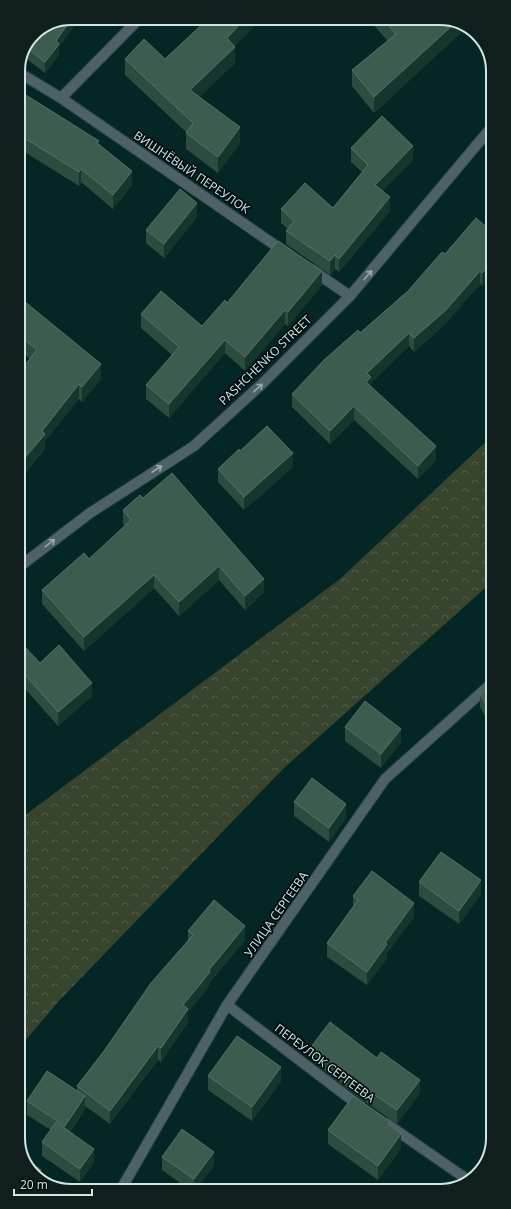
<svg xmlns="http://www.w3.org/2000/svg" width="511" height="1209" font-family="'Open Sans',sans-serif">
<defs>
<pattern id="forest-crowns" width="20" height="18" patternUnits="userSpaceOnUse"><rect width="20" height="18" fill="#37442e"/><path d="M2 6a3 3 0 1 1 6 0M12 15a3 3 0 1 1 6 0" fill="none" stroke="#535f4c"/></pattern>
</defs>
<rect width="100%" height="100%" fill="#042625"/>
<polygon fill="url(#forest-crowns)" points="491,437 492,582 283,769 57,1003 20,1047 20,819 340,579"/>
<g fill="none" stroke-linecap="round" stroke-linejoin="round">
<g stroke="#214140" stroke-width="12">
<g id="minor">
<polyline points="18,72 61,98 285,252"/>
<polyline points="61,98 140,18"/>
<polyline points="312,270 350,296"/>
<polyline points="19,567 90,513 194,446 263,383 350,296 490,129"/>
<polyline points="227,1005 361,1107"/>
<polyline points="387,1124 468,1180"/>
<polyline points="120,1191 227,1005 385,779 492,683"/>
</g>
</g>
<use href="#minor" stroke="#4e6167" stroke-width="10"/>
</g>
<g fill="#2b4c3e">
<polygon points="205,18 262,18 234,46 235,63 199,97 240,143 218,173 186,149 186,132 125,75 125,59 165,59 207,20"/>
<polygon points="367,18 444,18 467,27 374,113 352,86 352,70 388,41"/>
<polygon points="34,33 59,47 59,55 45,73 23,56"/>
<polygon points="18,90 99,144 132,185 113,209 81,182 79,186 18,148"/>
<polygon points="351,148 413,160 382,191 390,211 339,272 335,269 330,275 286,244 286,231 288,229 281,223 281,209 333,208 362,172 351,162"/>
<polygon points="197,217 164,258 146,243 146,230"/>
<polygon points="491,231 491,277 482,286 480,284 446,323 414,352 409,346 371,383 371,387 436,460 418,479 354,420 330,444 292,407 292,394 408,291 445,254"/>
<polygon points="322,285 288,326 285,324 245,371 225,353 169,418 146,399 146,385 172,355 141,328 141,314 202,326 227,303"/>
<polygon points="19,297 101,379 82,402 79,399 45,441 45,449 22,477 22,481 19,484 19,372 30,359 19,350"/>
<polygon points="240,451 293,467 244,510 218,482 218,469"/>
<polygon points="143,498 264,592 245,610 219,580 179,616 154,588 84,651 42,604 42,590 89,559 125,526 123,524 123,510"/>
<polygon points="20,642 40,663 92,696 58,726 20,683"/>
<polygon points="492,687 492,729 480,707 480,694"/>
<polygon points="345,727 401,742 381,768 345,741"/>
<polygon points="492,797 492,826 485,821 485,807"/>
<polygon points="294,802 346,818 329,842 294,816"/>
<polygon points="419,882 481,894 459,924 419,896"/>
<polygon points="353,896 414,917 387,953 387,958 367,985 327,957 327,943 353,907"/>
<polygon points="188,931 245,940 210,982 210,985 188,1012 188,1022 161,1062 158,1060 110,1124 85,1106 85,1109 70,1132 94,1162 80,1182 42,1156 42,1142 51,1130 27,1115 27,1101 77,1091 77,1086 104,1051 188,940"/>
<polygon points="311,1047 377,1058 420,1093 397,1124 361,1099 311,1060"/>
<polygon points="208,1076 281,1081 252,1121 208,1090"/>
<polygon points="390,1126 401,1148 378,1180 328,1144 328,1130"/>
<polygon points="162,1157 214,1165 196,1190 190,1190 162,1170"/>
</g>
<g fill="#14362c">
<polygon points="72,18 81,18 59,47 59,55 45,73 45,62 56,41"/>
<polygon points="246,18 262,18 227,54 227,38"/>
<polygon points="455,23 467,27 374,113 374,97"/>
<polygon points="235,47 235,63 190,105 190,90"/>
<polygon points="240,127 240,143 218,173 218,157"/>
<polygon points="413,146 413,160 375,198 375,185"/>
<polygon points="81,169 81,182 79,186 79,172"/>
<polygon points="132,171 132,185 113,209 113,195"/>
<polygon points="390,197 390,211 339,272 339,259"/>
<polygon points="197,203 197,217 164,258 164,244"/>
<polygon points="335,255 335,269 330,275 330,261"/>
<polygon points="491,264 491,277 482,286 482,273"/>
<polygon points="322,271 322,285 288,326 288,312"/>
<polygon points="480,271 480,284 446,323 414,352 414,338"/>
<polygon points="285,310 285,324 245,371 245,357"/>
<polygon points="409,333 409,346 371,383 371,390 366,382 367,373"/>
<polygon points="225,340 225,353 169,418 169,404"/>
<polygon points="101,364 101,379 82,402 82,387"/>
<polygon points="79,384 79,399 45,441 45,449 22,477 22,481 19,484 19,465 42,431"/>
<polygon points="354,406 354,420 330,444 330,431"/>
<polygon points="436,446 436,460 418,479 418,466"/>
<polygon points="293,453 293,467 244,510 244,497"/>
<polygon points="219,566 219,580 179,616 179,602"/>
<polygon points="154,575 154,588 84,651 84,637"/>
<polygon points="264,579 264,592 245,610 245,596"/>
<polygon points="92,683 92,696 58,726 58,712"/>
<polygon points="401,729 401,742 381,768 381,754"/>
<polygon points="346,804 346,818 329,842 329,828"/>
<polygon points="481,880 481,894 459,924 459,911"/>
<polygon points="414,903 414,917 387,953 387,958 367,985 367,972 385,943"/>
<polygon points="245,926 245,940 210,982 210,985 188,1012 188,1022 161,1062 161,1048 183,1005 209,970"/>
<polygon points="158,1046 158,1060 110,1124 110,1111"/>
<polygon points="281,1067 281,1081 252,1121 252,1107"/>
<polygon points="420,1080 420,1093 397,1124 397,1110"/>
<polygon points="85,1096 85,1109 65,1139 65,1126"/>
<polygon points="401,1134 401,1148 378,1180 378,1166"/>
<polygon points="94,1149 94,1162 80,1182 80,1169"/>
<polygon points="214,1152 214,1165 196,1190 194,1190 194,1179"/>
<polygon points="41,1170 41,1181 39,1180 36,1176"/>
</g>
<g fill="#3d5c50" stroke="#547267">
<polygon points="71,18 72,18 56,41 59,44 45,62 27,48 34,33"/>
<polygon points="209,18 246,18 227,38 235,47 190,90 240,127 218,157 186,133 193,123 125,59 144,39 165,59"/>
<polygon points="382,18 444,18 455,23 374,97 352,70 396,34"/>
<polygon points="18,90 99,141 97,143 132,171 113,195 81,169 79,172 18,134"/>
<polygon points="382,116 413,146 375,185 390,197 339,259 335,255 330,261 286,231 294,221 281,209 305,183 333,208 368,165 351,148"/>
<polygon points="180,189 197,203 164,244 146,230"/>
<polygon points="476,218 491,231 491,264 482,273 480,271 446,310 414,338 409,333 367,373 371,377 366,382 436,446 418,466 354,406 330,431 292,394 324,360 358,330 360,333 408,291 442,252 445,254"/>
<polygon points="278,241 322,271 288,312 285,310 245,357 225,340 169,404 146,385 179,347 141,314 161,291 202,326 225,300 227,303"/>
<polygon points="19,297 101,364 82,387 79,384 42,431 45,434 19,465 22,467 19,470 19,372 37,350 19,335"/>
<polygon points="267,426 293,453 244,497 218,469 239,449 240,451"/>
<polygon points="172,473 264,579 245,596 219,566 179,602 154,575 84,637 42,590 84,553 89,559 131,520 123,510 140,495 143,498"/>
<polygon points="20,642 40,663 59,645 92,683 58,712 20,669"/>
<polygon points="492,687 492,715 480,694"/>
<polygon points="365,701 401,729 381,754 345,727"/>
<polygon points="312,778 346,804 329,828 294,802"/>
<polygon points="492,797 492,813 485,807"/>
<polygon points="441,852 481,880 459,911 419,882"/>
<polygon points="372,871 414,903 385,943 387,944 367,972 327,943 358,900 353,896"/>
<polygon points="214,900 245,926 209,970 210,972 183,1005 188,1009 161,1048 158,1046 110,1111 77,1086 104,1051 151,983 193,935 188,931"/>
<polygon points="330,1022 377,1058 381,1052 420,1080 397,1110 361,1086 311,1047"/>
<polygon points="237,1036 281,1067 252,1107 208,1076"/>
<polygon points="47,1071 85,1096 65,1126 27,1101"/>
<polygon points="353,1096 390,1121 388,1124 401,1134 378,1166 328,1130"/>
<polygon points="56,1122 94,1149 80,1169 42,1142"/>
<polygon points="182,1129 214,1152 194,1179 162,1157"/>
<polygon points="22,1156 41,1170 36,1176"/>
</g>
<defs><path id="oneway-shaft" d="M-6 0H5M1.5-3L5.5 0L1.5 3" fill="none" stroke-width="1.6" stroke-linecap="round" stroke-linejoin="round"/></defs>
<g stroke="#96aaac">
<use href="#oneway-shaft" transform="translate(368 275) rotate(-50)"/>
<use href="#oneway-shaft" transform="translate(258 388) rotate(-42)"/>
<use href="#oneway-shaft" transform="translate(157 469) rotate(-33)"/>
<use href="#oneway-shaft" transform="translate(50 543) rotate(-38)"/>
</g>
<g text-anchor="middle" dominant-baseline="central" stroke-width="3.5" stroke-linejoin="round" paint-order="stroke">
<g font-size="12" fill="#d0e6e5" stroke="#000d0d">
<text transform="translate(192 172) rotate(34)">ВИШНЁВЫЙ ПЕРЕУЛОК</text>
<text transform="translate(265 360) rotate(-44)">PASHCHENKO STREET</text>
<text transform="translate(276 914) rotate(-55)">УЛИЦА СЕРГЕЕВА</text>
<text transform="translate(325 1063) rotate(37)">ПЕРЕУЛОК СЕРГЕЕВА</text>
</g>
</g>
<path d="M0 0H511V1209H0ZM71 25H440A46 46 0 0 1 486 71V1138A46 46 0 0 1 440 1184H71A46 46 0 0 1 25 1138V71A46 46 0 0 1 71 25Z" fill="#111e1e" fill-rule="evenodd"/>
<path fill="none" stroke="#d0e6e5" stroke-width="2" d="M71 25H440A46 46 0 0 1 486 71V1138A46 46 0 0 1 440 1184H71A46 46 0 0 1 25 1138V71A46 46 0 0 1 71 25Z"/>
<path d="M14 1189v6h78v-6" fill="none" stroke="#d0e6e5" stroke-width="2"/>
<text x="20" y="1189" font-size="12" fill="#d0e6e5" stroke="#000d0d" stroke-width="3" paint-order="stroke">20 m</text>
</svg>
